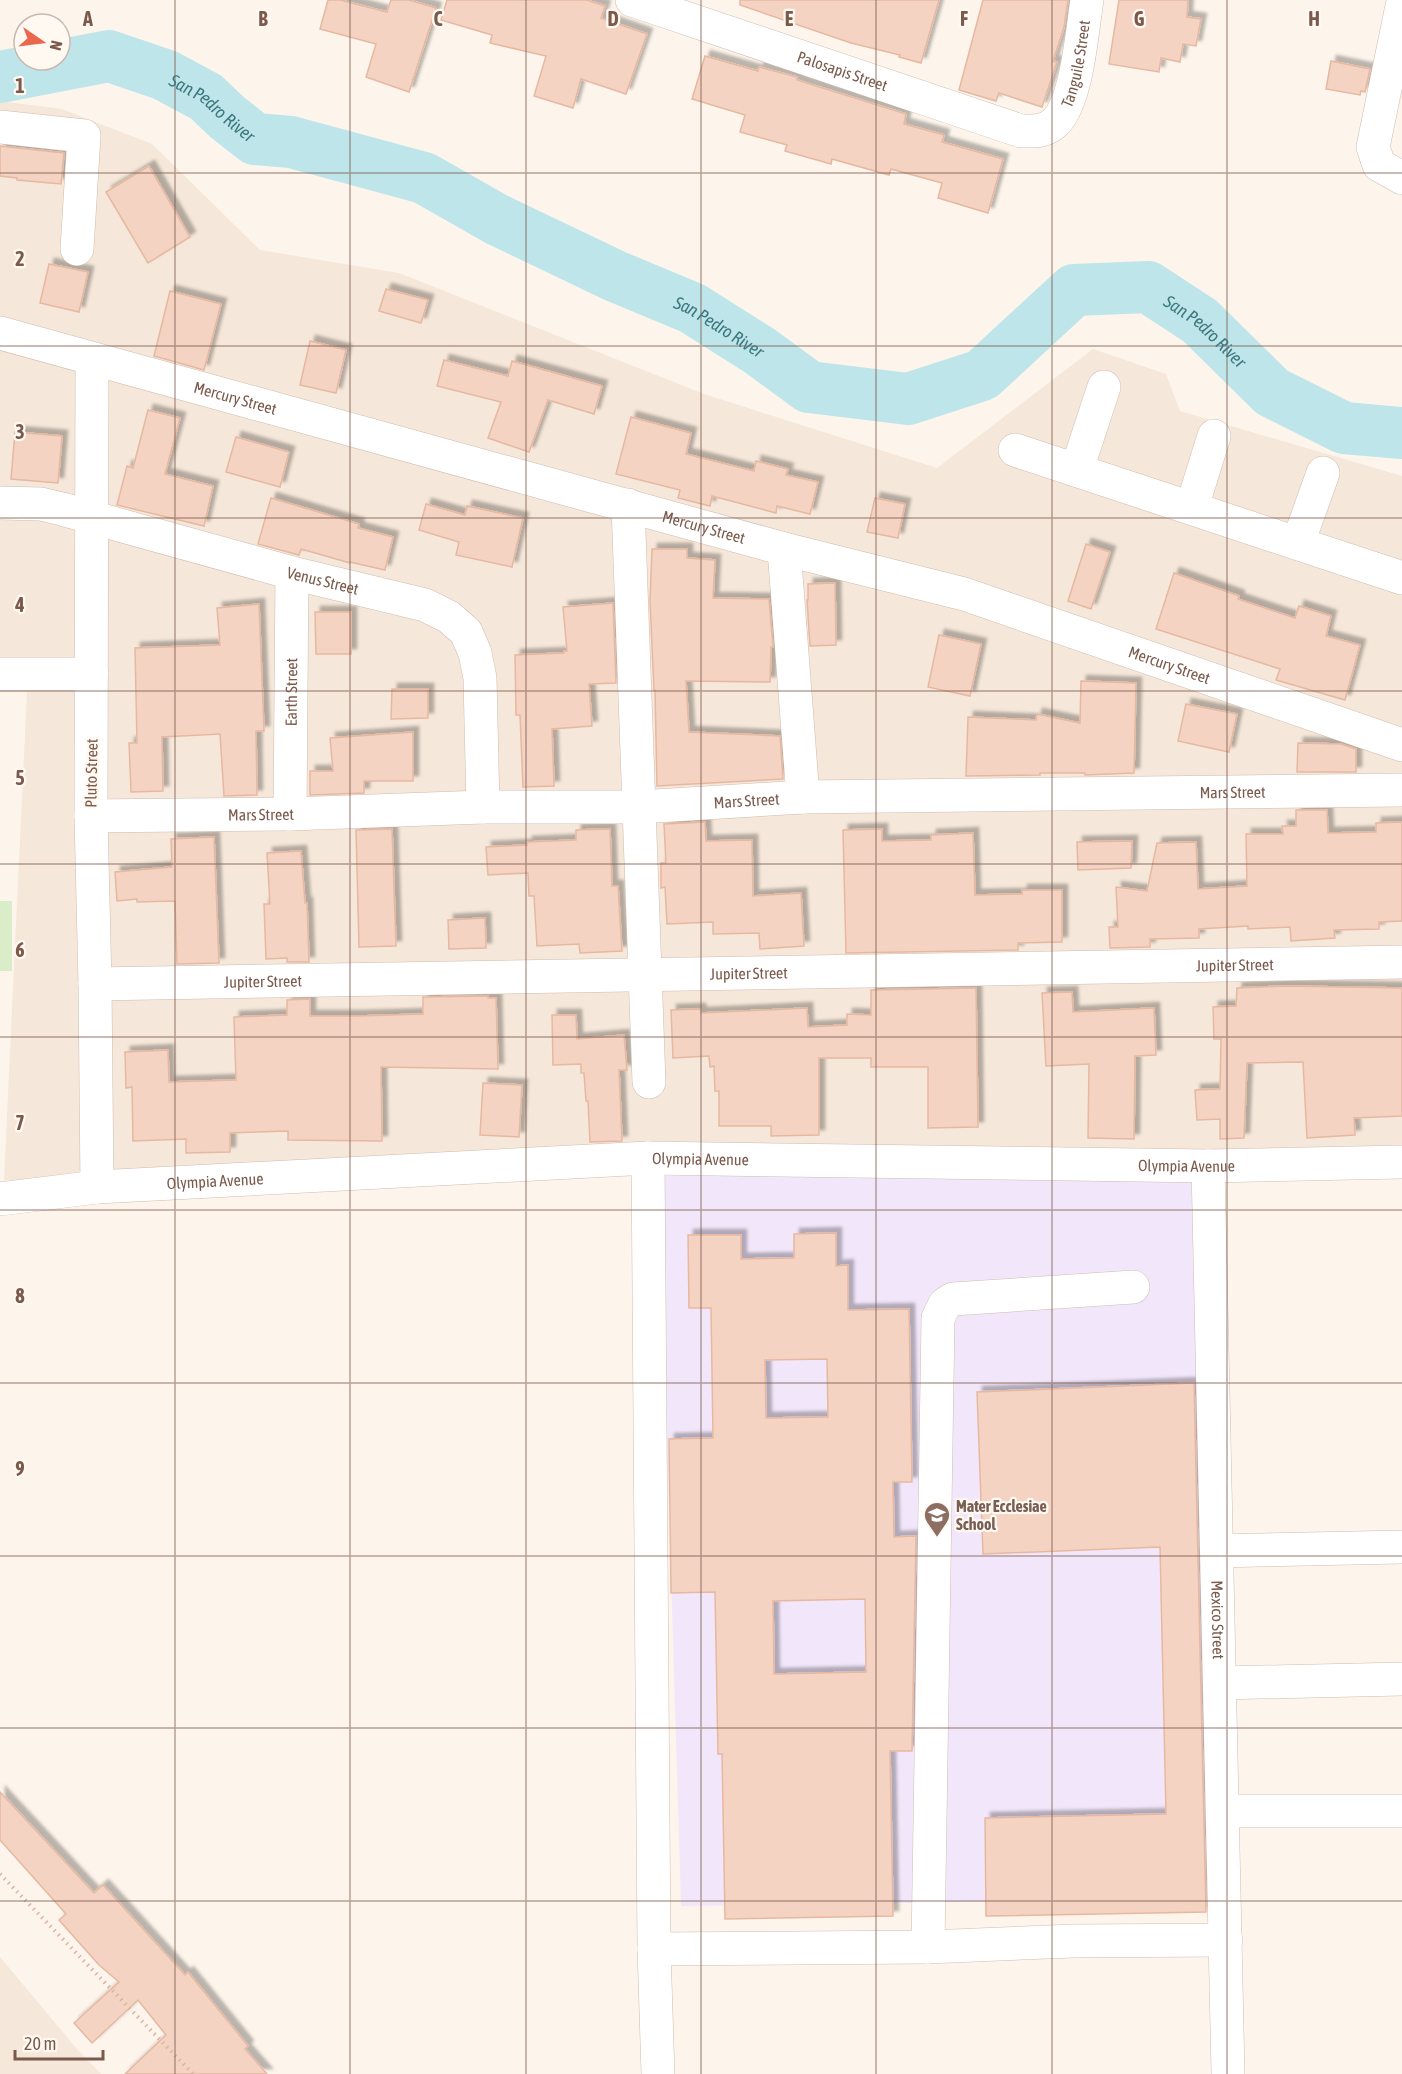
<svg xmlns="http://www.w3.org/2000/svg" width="1402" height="2074" font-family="'Asap Condensed',sans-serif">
<defs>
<filter id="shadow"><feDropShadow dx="5.5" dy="-5.5" stdDeviation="1.5" flood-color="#0004"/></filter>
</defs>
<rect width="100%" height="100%" fill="#fdf5eb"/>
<g fill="#f5e7d9">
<polygon points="0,101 62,109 152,144 260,250 399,273 704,394 937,468 1093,349 1166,374 1180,411 1402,476 1402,1169 4,1180 27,692 0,692"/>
<polygon points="0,1957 77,2049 101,2074 0,2074"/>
</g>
<polygon fill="#f2e7fa" points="1200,1168 1207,1899 681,1906 659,1176"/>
<rect fill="#d9edc8" x="0" y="901" width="12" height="70"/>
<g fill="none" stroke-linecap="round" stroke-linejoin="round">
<path stroke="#bee5e9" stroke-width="52" id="s1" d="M 0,77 L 109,56 L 165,75 L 206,97 L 227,117 L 255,139 L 291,142 L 424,178 L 496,219 L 615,276 L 692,308 L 760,351 L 809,387 L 908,399 L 982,375 L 1074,290 L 1148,287 L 1200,321 L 1272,392 L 1344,428 L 1402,433"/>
</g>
<g fill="#f4d3c2" stroke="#e7b8a1" stroke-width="1.5" fill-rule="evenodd" filter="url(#shadow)">
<polygon points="328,0 340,0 387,12 391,0 409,0 436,8 409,92 366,77 376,44 320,29"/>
<polygon points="447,0 587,0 605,6 601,18 647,34 626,94 581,79 573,108 534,96 546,56 490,43 492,35 441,20"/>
<polygon points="740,0 939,0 921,63 899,57 900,55 851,43 740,5"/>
<polygon points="983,0 1068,0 1064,27 1053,61 1057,62 1042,107 999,93 996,101 959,90"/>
<polygon points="1119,0 1188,0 1187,17 1201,19 1196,46 1183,44 1180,62 1161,58 1159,72 1109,64"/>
<polygon points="705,56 758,71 759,67 797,77 797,80 906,114 904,124 944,135 942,142 1003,159 988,213 938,198 942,183 891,169 889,175 832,159 831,164 785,151 787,145 740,132 745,115 692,99"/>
<polygon points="1331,61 1370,69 1365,92 1361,91 1360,95 1326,89"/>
<polygon points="0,146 64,153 61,184 17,180 17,178 0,176"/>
<polygon points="149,166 190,237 148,263 106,192"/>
<polygon points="49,264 88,272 79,312 40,303"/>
<polygon points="386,289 428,300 421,323 379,311"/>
<polygon points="170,291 221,304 204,370 154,356"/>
<polygon points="310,341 346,350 336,393 300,385"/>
<polygon points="444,360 508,376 512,361 602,386 594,414 548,400 529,452 488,438 501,402 437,386"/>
<polygon points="148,410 180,418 165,474 213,486 204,526 117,505 127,466 133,468"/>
<polygon points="631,417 691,433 686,454 754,471 756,461 788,469 786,475 818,482 810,514 777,506 776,513 712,496 710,506 678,498 680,490 616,474"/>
<polygon points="15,432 62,436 58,483 11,479"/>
<polygon points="236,437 289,452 280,487 226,472"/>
<polygon points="271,498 359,524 358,528 393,537 385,570 350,562 350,563 301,549 299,555 258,544"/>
<polygon points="875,498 905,504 898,538 867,532"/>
<polygon points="426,504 465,515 467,506 523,518 512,567 456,555 459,542 419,530"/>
<polygon points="1086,544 1110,552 1091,609 1068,601"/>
<polygon points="652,549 687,549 687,558 715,560 713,598 769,599 773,647 771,647 770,682 686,681 689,732 780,736 783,779 657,786 655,690 654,690 650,600"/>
<polygon points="1174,573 1239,596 1238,599 1295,618 1299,606 1331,616 1326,636 1360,645 1345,700 1276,680 1280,669 1156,629"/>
<polygon points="835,583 836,645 810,646 807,600 808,600 808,584"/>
<polygon points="613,603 616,683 589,684 592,726 552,729 554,786 523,787 520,715 516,715 515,655 564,653 564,651 567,651 563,607"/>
<polygon points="259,604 264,731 256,731 257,795 224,796 220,734 162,737 163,791 131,792 129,743 137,743 135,648 220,645 217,608"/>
<polygon points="315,612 351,612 351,654 316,654"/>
<polygon points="939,635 981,644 970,696 928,687"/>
<polygon points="1081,681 1136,683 1134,773 1085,775 1085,773 1040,773 1040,775 966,776 968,717 1036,720 1037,714 1080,723"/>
<polygon points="392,689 428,689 428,718 391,719"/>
<polygon points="1186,704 1237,714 1229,752 1178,741"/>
<polygon points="413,732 413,781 364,781 364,793 310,795 310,771 333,771 330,738"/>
<polygon points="1298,743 1341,744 1356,749 1356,772 1297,772"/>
<polygon points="1296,810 1327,810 1328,833 1376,832 1376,823 1402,822 1402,921 1379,922 1379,929 1334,930 1335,938 1291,941 1290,927 1248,929 1248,926 1199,929 1199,938 1150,939 1150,947 1110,948 1109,927 1118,927 1116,887 1147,891 1157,843 1196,842 1198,889 1247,886 1246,834 1283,834 1282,826 1296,826"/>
<polygon points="705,822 706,841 752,840 753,896 801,893 804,946 760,949 759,933 713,934 713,922 667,924 665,887 661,888 661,863 666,863 664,824"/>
<polygon points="392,829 396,946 359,947 356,830"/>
<polygon points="610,829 612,886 618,886 622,951 580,953 579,944 537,946 534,896 529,896 528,873 488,875 486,847 527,845 527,842 576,840 576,830"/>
<polygon points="882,829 882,841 931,840 931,835 973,833 975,895 1022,894 1022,890 1062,890 1062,942 1018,943 1018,950 846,953 843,830"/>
<polygon points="214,837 219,963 177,964 175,901 137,902 137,899 117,901 115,872 172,867 171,839"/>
<polygon points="1132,841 1131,868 1078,870 1077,842"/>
<polygon points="301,851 305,903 307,903 309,962 287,962 287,958 266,959 264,904 270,904 267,853"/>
<polygon points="485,918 486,948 449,949 448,920"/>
<polygon points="1286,986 1402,988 1402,1116 1354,1118 1355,1135 1307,1138 1303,1062 1247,1063 1244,1138 1220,1139 1220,1119 1197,1120 1195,1090 1220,1089 1221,1039 1214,1039 1213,1007 1236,1006 1237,988"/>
<polygon points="976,988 978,1127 928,1128 928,1067 871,1067 871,1058 819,1058 819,1135 771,1136 771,1126 719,1126 719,1091 715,1091 714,1066 710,1067 709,1056 673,1058 671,1010 700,1009 701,1013 807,1008 808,1027 847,1025 847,1014 871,1015 871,990"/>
<polygon points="1072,992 1073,1012 1154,1008 1156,1055 1135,1056 1134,1139 1088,1138 1089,1064 1046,1066 1042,993"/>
<polygon points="488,996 488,998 496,998 498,1069 381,1067 382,1141 288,1140 288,1131 230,1133 230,1152 186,1153 186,1139 133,1141 132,1087 126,1088 125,1052 168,1050 169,1082 236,1080 234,1017 287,1015 287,1000 310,999 310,1016 358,1016 423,1014 423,997"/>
<polygon points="552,1015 576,1015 577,1039 624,1035 627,1070 619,1070 622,1141 590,1142 588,1101 586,1101 584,1073 581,1073 581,1064 553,1065"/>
<polygon points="483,1083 522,1085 519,1137 480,1135"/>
<path d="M 836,1233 L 836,1266 L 848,1265 L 848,1310 L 909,1309 L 912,1482 L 893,1482 L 894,1537 L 916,1536 L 912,1751 L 890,1751 L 893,1916 L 725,1919 L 722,1754 L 718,1754 L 715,1592 L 671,1593 L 669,1439 L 713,1438 L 711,1308 L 689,1308 L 688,1235 L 741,1235 L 741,1259 L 794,1258 L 794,1234 ZM 827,1359 L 828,1417 L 766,1418 L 765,1360 ZM 865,1599 L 866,1672 L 774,1674 L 773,1601 Z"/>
<polygon points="1194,1383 1206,1912 986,1916 985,1818 1166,1814 1160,1547 983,1554 977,1392"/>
<polygon points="0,1792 94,1893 103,1885 185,1975 188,1972 248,2046 245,2049 267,2074 125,2074 166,2035 138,2000 92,2043 74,2023 119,1982 99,1965 59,1920 66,1914 0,1840"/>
</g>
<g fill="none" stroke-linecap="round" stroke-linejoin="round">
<g stroke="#d1bcaf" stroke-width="34">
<g id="minor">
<path id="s2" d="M 632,0 L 1021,131 C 1033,131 1042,132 1052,125 C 1077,108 1082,30 1087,0"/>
<polyline points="1402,6 1373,147 1379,165 1402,178"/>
<polyline points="0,127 84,136 77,249"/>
<path id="s3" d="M 0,333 L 784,549 L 964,594 L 1402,745"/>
<polyline points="92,360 91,816 95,984 97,1187"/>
<polyline points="1015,450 1402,578"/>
<polyline points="1077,469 1104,387"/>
<path id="s4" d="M 0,503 L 41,504 L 62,509 L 292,573 L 425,605 L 449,617 L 466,632 L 475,653 L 480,678 L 483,807"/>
<polyline points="628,505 649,1082"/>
<polyline points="1192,507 1214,436"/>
<polyline points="1298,543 1323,473"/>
<polyline points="784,549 803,797"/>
<polyline points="0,674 92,674"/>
<path id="s5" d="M 290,814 L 292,573"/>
<path id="s6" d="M 91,816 L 290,814 L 483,807 L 639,807 L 803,797 L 1402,790"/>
<path id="s7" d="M 95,984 L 1402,962"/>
<polyline points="648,1158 654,1949"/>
<path id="s8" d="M 1208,1166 L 1228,2074"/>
<path id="s9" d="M 0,1199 L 97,1187 L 648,1158 L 1208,1166 L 1402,1162"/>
<polyline points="1217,1551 1402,1547"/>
<polyline points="1220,1683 1402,1679"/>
<polyline points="1223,1811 1402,1811"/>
<polyline points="928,1947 938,1318 945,1304 953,1299 1133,1287"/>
<polyline points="658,2074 654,1949 928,1947 1073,1941 1226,1940"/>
</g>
</g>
<polyline stroke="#dab5a4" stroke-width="4" stroke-dasharray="1.5 4.5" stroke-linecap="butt" points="0,1874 193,2074"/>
<use href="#minor" stroke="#fff" stroke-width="33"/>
</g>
<path fill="none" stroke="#7b5a4c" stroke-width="1.5" stroke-opacity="0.55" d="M 175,0 L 175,2074M 350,0 L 350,2074M 526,0 L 526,2074M 701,0 L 701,2074M 876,0 L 876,2074M 1052,0 L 1052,2074M 1227,0 L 1227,2074M 0,173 L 1402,173M 0,346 L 1402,346M 0,518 L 1402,518M 0,691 L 1402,691M 0,864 L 1402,864M 0,1037 L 1402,1037M 0,1210 L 1402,1210M 0,1383 L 1402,1383M 0,1556 L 1402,1556M 0,1728 L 1402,1728M 0,1901 L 1402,1901"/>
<defs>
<g id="school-pin" transform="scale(1.35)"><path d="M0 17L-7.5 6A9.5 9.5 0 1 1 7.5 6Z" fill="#8d6e63" stroke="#fff9f2"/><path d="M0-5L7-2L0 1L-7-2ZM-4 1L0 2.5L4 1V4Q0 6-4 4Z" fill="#fff"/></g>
</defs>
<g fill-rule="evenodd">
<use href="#school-pin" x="937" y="1515"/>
</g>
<g text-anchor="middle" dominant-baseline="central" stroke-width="4.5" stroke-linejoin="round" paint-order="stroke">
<g font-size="16" fill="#7b5a4c" stroke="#fff9f2">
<text stroke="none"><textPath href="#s2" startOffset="510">Tanguile Street</textPath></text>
<text stroke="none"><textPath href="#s2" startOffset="222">Palosapis Street</textPath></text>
<text stroke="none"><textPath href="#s3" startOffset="244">Mercury Street</textPath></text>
<text stroke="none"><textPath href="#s3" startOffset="730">Mercury Street</textPath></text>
<text stroke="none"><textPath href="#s4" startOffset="333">Venus Street</textPath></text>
<text stroke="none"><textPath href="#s3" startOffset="1216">Mercury Street</textPath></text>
<text stroke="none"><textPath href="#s5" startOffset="122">Earth Street</textPath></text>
<text transform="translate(91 773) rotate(-89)">Pluto Street</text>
<text stroke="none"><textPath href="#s6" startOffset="1142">Mars Street</textPath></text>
<text stroke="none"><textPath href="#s6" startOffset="656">Mars Street</textPath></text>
<text stroke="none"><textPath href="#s6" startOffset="170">Mars Street</textPath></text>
<text stroke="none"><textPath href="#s7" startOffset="1140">Jupiter Street</textPath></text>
<text stroke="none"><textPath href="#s7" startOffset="654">Jupiter Street</textPath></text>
<text stroke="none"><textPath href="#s7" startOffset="168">Jupiter Street</textPath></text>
<text stroke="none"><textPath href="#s9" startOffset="702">Olympia Avenue</textPath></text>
<text stroke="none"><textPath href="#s9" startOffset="1188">Olympia Avenue</textPath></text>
<text stroke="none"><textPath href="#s9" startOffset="216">Olympia Avenue</textPath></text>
<text stroke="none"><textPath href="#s8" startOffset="454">Mexico Street</textPath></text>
</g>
<g font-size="16" font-weight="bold" fill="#785e54" stroke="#fff9f2" text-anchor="start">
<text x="956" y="1506">Mater Ecclesiae<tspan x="956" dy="18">School</tspan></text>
</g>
<g font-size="18" font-style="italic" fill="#3e787f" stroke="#fff9f2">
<text stroke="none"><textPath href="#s1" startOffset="228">San Pedro River</textPath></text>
<text stroke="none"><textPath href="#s1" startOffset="786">San Pedro River</textPath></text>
<text stroke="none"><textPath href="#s1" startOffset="1344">San Pedro River</textPath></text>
</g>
</g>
<g font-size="20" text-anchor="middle" font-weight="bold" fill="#7b5a4c" stroke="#fff9f2" stroke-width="4.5" stroke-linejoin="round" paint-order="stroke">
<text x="88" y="26">A</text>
<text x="263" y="26">B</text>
<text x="438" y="26">C</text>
<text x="613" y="26">D</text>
<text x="789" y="26">E</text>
<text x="964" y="26">F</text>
<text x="1139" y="26">G</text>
<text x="1314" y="26">H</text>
<text x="20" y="93">1</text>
<text x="20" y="266">2</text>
<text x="20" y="439">3</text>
<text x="20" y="612">4</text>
<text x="20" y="785">5</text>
<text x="20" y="957">6</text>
<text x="20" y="1130">7</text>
<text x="20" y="1303">8</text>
<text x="20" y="1476">9</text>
</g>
<g transform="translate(42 42) rotate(104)"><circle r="28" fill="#fff9f2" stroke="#cab9b0" stroke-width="1.5"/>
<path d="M0-4.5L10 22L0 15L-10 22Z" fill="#ea674d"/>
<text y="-9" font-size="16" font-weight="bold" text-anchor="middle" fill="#7b5a4c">N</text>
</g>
<path d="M15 2050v9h88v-9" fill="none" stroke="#7b5a4c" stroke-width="3"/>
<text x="24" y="2050" font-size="18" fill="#7b5a4c" stroke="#fff9f2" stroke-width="4.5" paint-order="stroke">20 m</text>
</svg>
